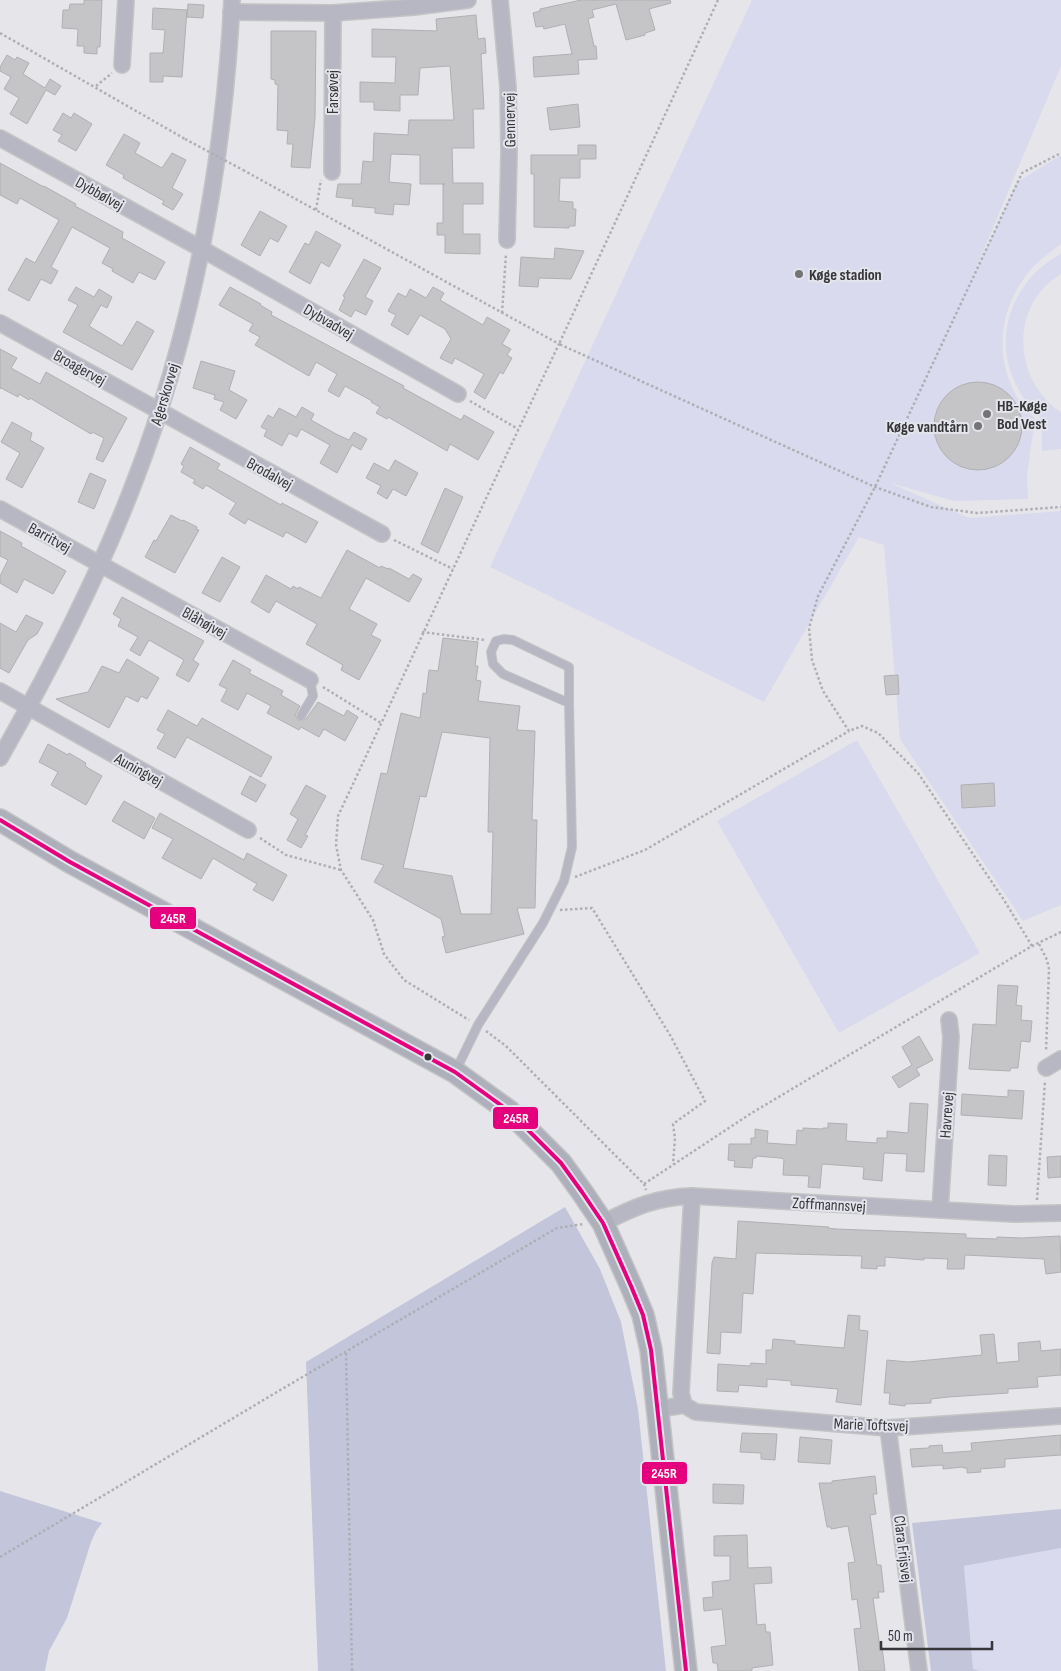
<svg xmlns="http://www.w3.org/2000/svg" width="1061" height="1671" font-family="'Sofia Sans Condensed',sans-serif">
<rect width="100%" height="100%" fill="#e6e6ea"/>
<g fill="#d9daed">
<path d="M752 0H1061V66L969 285 1017 182 1061 155V244C1052 251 1042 258 1034 266 1001 302 992 352 1016 395 1021 404 1029 412 1035 419L1027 475 1028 499 954 501 890 483 969 518 1061 511V905L1023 921 900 739 884 545 859 537 764 702 490 567Z"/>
<path d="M1061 254V274C1020 299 1012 352 1039 391 1045 399 1052 407 1061 412V449L1042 451C1042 443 1043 423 1039 416 1037 413 1033 411 1031 408 1024 399 1017 389 1013 378 993 331 1016 277 1061 254Z"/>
<polygon points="857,740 980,953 839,1033 717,821"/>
<polygon points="1061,1548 1061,1671 981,1671 973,1669 964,1566"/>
</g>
<g fill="#c3c5da">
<polygon points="565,1207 600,1269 621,1322 638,1409 666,1671 318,1671 306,1362"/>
<polygon points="0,1491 102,1523 96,1531 91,1542 67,1618 49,1651 45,1671 0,1671"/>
<polygon points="1061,1509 1061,1548 964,1566 973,1669 981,1671 931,1671 912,1523"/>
</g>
<g fill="#c5c5c8" stroke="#b0b0b3" fill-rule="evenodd">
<polygon points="84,0 102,0 100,47 97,47 97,54 84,53 84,46 77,46 78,29 62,28 63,10 69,10 70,4 84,4"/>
<polygon points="581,0 670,0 671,3 649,9 655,30 645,33 645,35 626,40 616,4 592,10 594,17 588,19 594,46 596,46 597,59 578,60 579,74 534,77 533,57 572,54 565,24 544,29 543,26 536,27 533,13 540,11 540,9"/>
<polygon points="188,4 204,5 203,18 187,17"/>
<polygon points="153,8 187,10 182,77 163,76 163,82 150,82 150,53 163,53 165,30 152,29"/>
<polygon points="476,15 478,39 485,38 486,53 481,54 484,109 473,109 474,148 452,148 453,183 483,183 483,204 463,204 463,234 480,234 480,254 445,253 445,235 437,235 437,223 443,223 443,184 445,184 420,184 420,155 391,154 389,182 411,184 409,205 394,204 393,215 375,213 375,208 352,206 353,199 336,197 338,184 361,184 363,161 373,162 374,133 408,135 409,120 454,120 450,66 420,68 418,95 400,95 400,111 374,110 374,102 360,102 360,82 395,83 396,57 372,57 372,29 437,31 436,19"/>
<polygon points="271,31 316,31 315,118 310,168 291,167 293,144 287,144 288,131 277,130 278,85 275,84 275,80 271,79"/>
<polygon points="7,55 15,60 17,57 29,63 23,74 45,88 50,79 61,86 55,95 46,90 27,124 10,114 19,98 4,89 11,77 0,71 0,67"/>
<polygon points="578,104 580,127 550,130 547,108"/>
<polygon points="63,113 71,118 74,113 92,124 76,151 58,141 62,135 53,130"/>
<polygon points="124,134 140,143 135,153 162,168 172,153 186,160 172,188 183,194 173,210 162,204 164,201 123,178 124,175 106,165"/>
<polygon points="578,145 596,145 596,159 580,159 580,178 560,178 559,201 573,202 573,209 576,209 575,226 569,226 569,228 534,227 534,174 531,174 531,155 578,155"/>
<polygon points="0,163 44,187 44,186 76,204 75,206 123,232 122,238 165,262 155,280 139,272 133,283 112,271 113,269 102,263 110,248 72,227 51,267 58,271 51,284 41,279 29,301 8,290 26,258 35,263 59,220 20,198 17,204 0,195"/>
<polygon points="260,211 287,226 278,242 270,238 260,256 241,245"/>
<polygon points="316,231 341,245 329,267 321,262 310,284 289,272 305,243 309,245"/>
<polygon points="555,248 584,251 571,279 539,278 538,287 519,286 521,257 554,259"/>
<polygon points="364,259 381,268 365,297 373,301 366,315 355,310 351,317 339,310 345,297 343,296"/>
<polygon points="76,287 94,297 99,289 112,297 107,308 101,305 89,326 122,346 137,321 154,331 132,370 63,332 78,305 68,300"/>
<polygon points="230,287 261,304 260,305 272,312 271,315 404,386 403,388 461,420 464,415 494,432 478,460 450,444 447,451 388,417 387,419 376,413 380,407 371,402 372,401 345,386 339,397 328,391 337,374 316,362 309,376 255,345 260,337 249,331 253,324 219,305"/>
<polygon points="433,287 444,293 440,300 483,325 487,317 510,330 502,344 511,349 507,355 512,358 503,374 500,372 485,399 474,392 484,374 455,358 452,364 440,358 451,339 445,329 420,315 408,335 391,325 396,315 388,311 398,293 406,297 410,289 426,298"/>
<polygon points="0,349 17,358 11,368 40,384 46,372 127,418 103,462 96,459 104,438 92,432 91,434 30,398 29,400 19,394 18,397 1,388 0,389"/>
<polygon points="201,361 235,371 229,390 247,400 236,419 220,410 224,402 214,399 215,395 193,388"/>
<circle cx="978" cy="426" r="44"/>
<polygon points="302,407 314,414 311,420 336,434 349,440 354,432 367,439 361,450 352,445 337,473 320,463 330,445 301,429 297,437 289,433 282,446 264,436 267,430 261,427 268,415 273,418 279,408 296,417"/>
<polygon points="12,422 32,433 30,440 44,448 22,488 6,479 20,453 1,442"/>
<polygon points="190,447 220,464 217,469 281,505 282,503 318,522 306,543 286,532 283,537 248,519 245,524 229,514 236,503 206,485 203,489 193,483 195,480 181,472 184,466 181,464"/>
<polygon points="395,460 418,473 406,496 393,489 387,499 377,493 381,486 366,478 374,463 389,471"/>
<polygon points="90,473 106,480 94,509 78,502"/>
<polygon points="445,488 463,497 438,553 421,544"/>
<polygon points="171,515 182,521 183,520 197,527 196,529 199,530 175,573 145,557 154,540 156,541"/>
<polygon points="0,531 22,543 21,546 66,571 53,594 24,579 17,593 0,583 0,576 8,560 0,556"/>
<polygon points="347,550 380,568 381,566 388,569 389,568 409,579 413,574 422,579 409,602 366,578 349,609 377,624 371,635 381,640 359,680 341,670 343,665 306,644 317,624 276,601 269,613 251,602 266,575 291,589 293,586 298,589 299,587 321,598"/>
<polygon points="222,557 240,567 220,602 202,593"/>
<polygon points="122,597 204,641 193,660 199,664 189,682 176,675 184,660 149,640 140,656 130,650 138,637 118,626 121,619 113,614"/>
<polygon points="26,615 43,623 37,634 28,640 9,673 0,668 0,623 16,632"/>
<path d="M443 638 478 642 475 666H478L476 680 481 681 478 701 520 706 517 730 535 731 532 820H537L535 908H517L524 934 446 953 442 937 445 936 441 919 374 882 384 865 361 859 381 773 387 774 401 713 420 718 423 693 426 694 429 670 438 671ZM442 732 490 738 488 832H493L491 914H461L452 876 403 868 420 796 426 797Z"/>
<polygon points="127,659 159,678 147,699 141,696 138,702 126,696 109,728 56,699 88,692 102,666 119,673"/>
<polygon points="233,660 251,670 249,673 283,691 281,695 300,706 295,715 299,721 306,719 318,702 344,716 347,710 358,717 345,741 324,729 319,737 301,727 299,730 267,713 271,706 247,693 238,710 221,701 227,689 219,685"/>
<polygon points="898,675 899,694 886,695 884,676"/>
<polygon points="168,710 197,726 202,718 272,757 261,777 187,737 175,758 157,748 165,734 157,730"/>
<polygon points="48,744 68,755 69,753 86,763 85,765 88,768 102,776 86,805 51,785 58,772 39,762"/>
<polygon points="250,776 266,785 256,802 241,794"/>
<polygon points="994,783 995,806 962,808 961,785"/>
<polygon points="306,785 326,796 305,835 308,836 301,848 287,840 298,819 290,814"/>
<polygon points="124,801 155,818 144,839 112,821"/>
<polygon points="160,813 244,860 247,853 287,875 273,901 253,890 257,884 213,858 201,879 162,858 173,839 152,828"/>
<polygon points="998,985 1018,986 1016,1005 1022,1006 1021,1020 1032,1021 1030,1042 1021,1041 1018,1068 1011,1068 1010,1071 969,1069 973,1024 996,1025"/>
<polygon points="919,1036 933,1060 916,1069 920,1075 899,1088 892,1077 912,1065 902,1047"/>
<polygon points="1008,1090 1024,1091 1022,1119 961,1115 962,1094 1008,1097"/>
<polygon points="910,1103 928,1104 924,1172 906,1171 907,1154 884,1153 882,1181 863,1179 864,1167 822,1164 820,1188 808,1187 809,1176 783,1175 784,1159 780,1158 756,1156 756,1158 753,1158 752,1168 734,1167 735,1161 728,1160 729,1144 751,1144 751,1138 755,1138 755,1129 768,1131 767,1143 796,1145 797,1130 803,1131 803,1128 823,1129 823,1128 828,1128 828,1123 847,1124 846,1141 877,1143 877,1138 887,1138 887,1131 908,1133"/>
<polygon points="989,1155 1007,1156 1006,1186 988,1185"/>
<polygon points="1061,1156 1061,1177 1048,1178 1047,1157"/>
<polygon points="738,1221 829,1227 828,1228 836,1229 966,1234 966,1238 997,1239 997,1237 1022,1238 1060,1236 1061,1272 1046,1274 1044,1259 965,1255 964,1269 947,1269 948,1259 924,1258 924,1260 885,1257 885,1266 877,1266 877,1269 861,1268 862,1256 756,1253 753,1294 743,1293 741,1333 721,1332 720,1354 707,1353 712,1263 714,1257 736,1259"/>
<polygon points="848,1315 860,1316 859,1330 868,1331 861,1405 836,1402 838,1389 791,1385 791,1381 767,1379 767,1387 739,1385 738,1392 717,1391 718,1364 750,1366 751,1363 766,1364 766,1350 772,1350 773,1339 795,1341 795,1344 844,1348"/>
<polygon points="994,1334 997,1363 1019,1361 1018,1343 1040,1341 1041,1351 1061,1349 1061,1375 1037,1377 1038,1387 1008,1389 1008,1393 948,1397 931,1399 931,1403 905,1404 905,1406 889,1404 890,1393 884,1393 887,1360 908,1362 982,1355 980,1335"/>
<polygon points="742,1433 777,1434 775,1460 761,1459 761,1453 740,1452"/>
<polygon points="1061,1435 1061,1455 1005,1459 1005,1467 980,1469 981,1472 967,1473 967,1468 963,1468 963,1467 943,1469 943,1465 912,1467 910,1449 929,1448 929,1446 942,1445 943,1453 972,1451 971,1443"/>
<polygon points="800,1437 832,1440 830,1464 798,1462"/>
<polygon points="875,1476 877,1494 873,1494 876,1514 870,1515 877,1565 881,1565 884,1592 878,1592 879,1598 873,1598 880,1648 882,1647 885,1671 859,1671 854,1629 861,1628 857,1599 852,1600 848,1563 855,1562 848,1526 831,1529 831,1527 827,1527 819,1483 832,1483 832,1481"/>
<polygon points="713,1484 744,1485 743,1504 713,1503"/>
<polygon points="747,1535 748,1568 771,1567 772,1583 754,1584 757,1625 765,1624 766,1632 770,1632 773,1665 752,1668 752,1671 718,1671 717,1663 713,1663 711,1647 726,1645 722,1609 704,1611 703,1598 713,1597 712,1582 730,1580 730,1556 714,1556 714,1536"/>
</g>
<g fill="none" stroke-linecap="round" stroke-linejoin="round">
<defs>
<g id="lane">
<polyline points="301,716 313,696 310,680"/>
<polyline points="456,1070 478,1025 543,923 564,881 572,847 569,703 503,674 493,664 491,652 496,641 504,639 513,640 569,667 569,703"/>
</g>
<g id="street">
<polyline points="500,0 508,87 509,153 507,240"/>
<polyline points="231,12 333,13 414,7 468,0"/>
<polyline points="122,65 126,0"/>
<polyline points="0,138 200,248 458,394"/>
<polyline points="332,172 333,13"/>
<polyline points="0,323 382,534"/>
<polyline points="0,509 310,680"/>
<polyline points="0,691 248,830"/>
<path d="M0 758C50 670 98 578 134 483 193 331 224 163 232 0"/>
<polyline points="1046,1068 1061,1059"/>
<polyline points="940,1210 951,1037 949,1020"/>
<path d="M603 1223C634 1207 657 1197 692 1196L1014 1214 1061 1213"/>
<polyline points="684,1405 681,1393 692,1196"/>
<polyline points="658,1409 684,1405 696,1412 888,1428 1061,1416"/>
<polyline points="888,1428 919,1671"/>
</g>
<polyline id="secondary" points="0,820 70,862 455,1072 509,1111 561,1163 582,1192 603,1223 631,1286 643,1315 651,1350 686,1671"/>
</defs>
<use href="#lane" stroke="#c4c4c6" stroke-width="10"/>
<use href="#street" stroke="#c4c4c6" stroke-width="18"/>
<use href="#secondary" stroke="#c4c4c6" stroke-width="24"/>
<g stroke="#aeaeb5" stroke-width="2.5" stroke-dasharray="2.5 2.5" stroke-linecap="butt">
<polyline points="718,0 559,344 875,487 931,507 977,513 1061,507"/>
<polyline points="0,33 185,139"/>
<polyline points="96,86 112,73"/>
<path d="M243 170 559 344C484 501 412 658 338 816L336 845 341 870 373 920 384 954 404 980 469 1020"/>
<polyline points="316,210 321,180"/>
<polyline points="502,313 506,254"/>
<polyline points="470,401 518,429"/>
<polyline points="394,540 453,569"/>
<polyline points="422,632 485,640"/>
<polyline points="323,687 381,723"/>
<polyline points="260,838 286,855 341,870"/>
<polyline points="575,877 645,850 849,731"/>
<polyline points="560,910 592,908 670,1035 705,1101 673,1124 675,1138 673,1164"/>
<polyline points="1039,944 1047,960 1049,969 1046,1051"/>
<polyline points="1032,946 1004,900 918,773 878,733 862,726 849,731 823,691 812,660 809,628 818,596 875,487 1022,173 1061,153"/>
<polyline points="486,1031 506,1046 644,1184 646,1190"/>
<polyline points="644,1184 750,1114 1032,946 1061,932"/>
<polyline points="1037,1200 1045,1081"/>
<polyline points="346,1353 352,1671"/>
<polyline points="0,1557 282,1389 557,1228 584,1224"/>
</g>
<use href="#lane" stroke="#b6b7c2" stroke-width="8"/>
<use href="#street" stroke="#b6b7c2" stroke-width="15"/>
<use href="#secondary" stroke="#adafbb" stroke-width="21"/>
<polyline stroke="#aeaeb5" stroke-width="2.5" stroke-dasharray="2.5 2.5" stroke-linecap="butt" points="185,139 243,170"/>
<defs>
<polyline id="bus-1" points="0,820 70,862 455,1072 509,1111 561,1163 582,1192 603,1223 631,1286 643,1315 651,1350 686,1671"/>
</defs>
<use href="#bus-1" stroke="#e4e5ec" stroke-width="8"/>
<use href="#bus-1" stroke="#e5007d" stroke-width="4"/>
</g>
<g fill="#747477" stroke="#e4e5ec" stroke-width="2">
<circle cx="799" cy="274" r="5"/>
<circle cx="987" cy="414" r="5"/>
<circle cx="978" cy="426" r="5"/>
</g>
<circle fill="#363639" stroke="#e4e5ec" stroke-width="2" cx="428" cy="1057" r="4.5"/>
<g text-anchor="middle" stroke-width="4" stroke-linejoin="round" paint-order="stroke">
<g font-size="16" fill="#363639" stroke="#e4e5ec">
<text transform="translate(332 92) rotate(-90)" y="6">Farsøvej</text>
<text transform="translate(509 120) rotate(-91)" y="6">Gennervej</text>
<text transform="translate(100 193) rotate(29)" y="6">Dybbølvej</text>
<text transform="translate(329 321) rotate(30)" y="6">Dybvadvej</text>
<text transform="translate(80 367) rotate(29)" y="6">Broagervej</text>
<text transform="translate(164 394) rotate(-73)" y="6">Agerskovvej</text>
<text transform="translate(270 473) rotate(29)" y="6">Brodalvej</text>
<text transform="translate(50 537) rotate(29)" y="6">Barritvej</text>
<text transform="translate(205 622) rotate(29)" y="6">Blåhøjvej</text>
<text transform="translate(139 769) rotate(29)" y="6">Auningvej</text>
<text transform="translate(946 1115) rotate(-86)" y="6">Havrevej</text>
<text transform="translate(829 1204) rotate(3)" y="6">Zoffmannsvej</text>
<text transform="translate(871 1424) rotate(2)" y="6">Marie Toftsvej</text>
<text transform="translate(904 1549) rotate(83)" y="6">Clara Frijsvej</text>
</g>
<g font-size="16" font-weight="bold" fill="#363639" stroke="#e4e5ec" text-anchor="start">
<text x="809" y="280">Køge stadion</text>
<text x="997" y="411">HB-Køge<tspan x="997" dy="18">Bod Vest</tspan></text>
<text x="968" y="432" text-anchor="end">Køge vandtårn</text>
</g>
</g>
<g stroke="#e4e5ec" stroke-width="2">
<rect x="149" y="906" width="48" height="24" rx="5" fill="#e5007d"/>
<rect x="492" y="1106" width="47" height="24" rx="5" fill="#e5007d"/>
<rect x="641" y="1461" width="47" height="24" rx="5" fill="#e5007d"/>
</g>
<g font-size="14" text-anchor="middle" font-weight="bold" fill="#fff">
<text x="173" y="923">245R</text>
<text x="516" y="1123">245R</text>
<text x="664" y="1478">245R</text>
</g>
<path d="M881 1641v8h111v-8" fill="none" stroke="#363639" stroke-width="2.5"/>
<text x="888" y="1641" font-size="15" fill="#363639" stroke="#e4e5ec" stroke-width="4" paint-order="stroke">50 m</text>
</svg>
